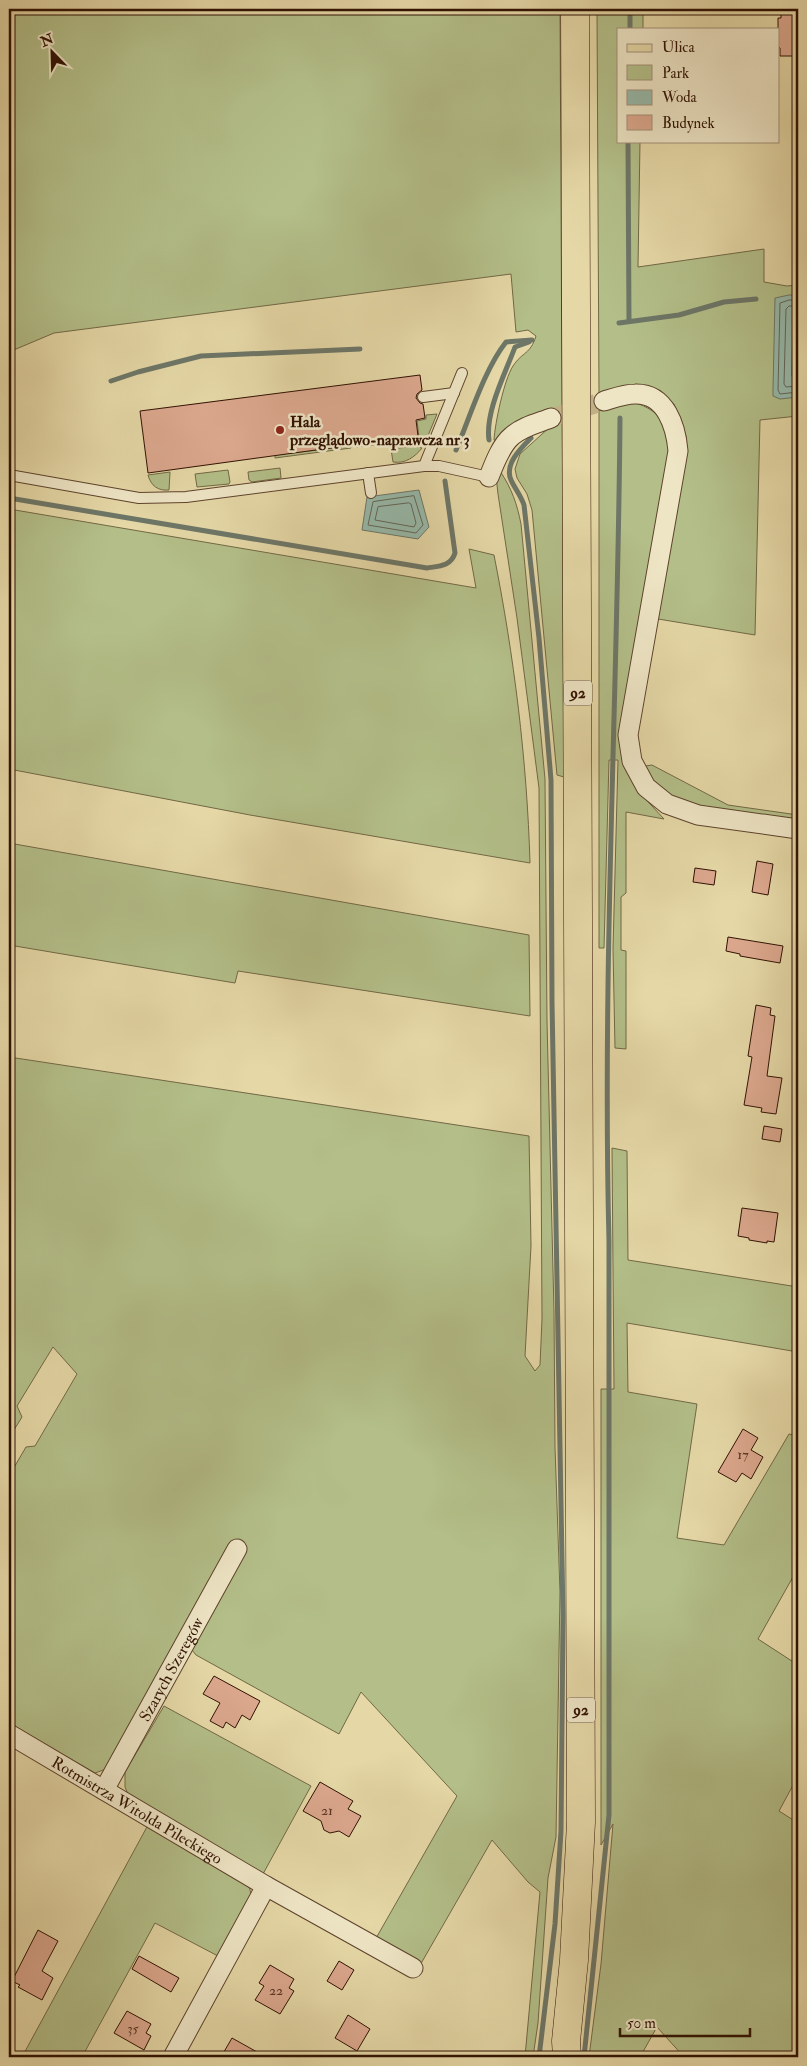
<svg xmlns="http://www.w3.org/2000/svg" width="807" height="2066" font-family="'IM FELL Double Pica',serif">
<rect width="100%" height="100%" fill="#e5d7a6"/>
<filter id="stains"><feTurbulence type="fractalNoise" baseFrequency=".004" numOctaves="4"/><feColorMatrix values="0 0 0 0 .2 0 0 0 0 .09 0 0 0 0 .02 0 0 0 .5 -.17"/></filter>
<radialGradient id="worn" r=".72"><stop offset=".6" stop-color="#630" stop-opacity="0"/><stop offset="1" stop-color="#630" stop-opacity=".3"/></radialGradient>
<g fill="#b3be88" stroke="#726845">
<path d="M9 9H560L564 777 557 775 532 510 527 494 517 478 515 469 520 454 552 425 499 442 494 440C495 423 504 380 513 366 523 351 530 355 536 336L528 330 516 332 511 274 54 333 9 352Z"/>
<polygon points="597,9 643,9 643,29 618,29 618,141 640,141 638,267 764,249 764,282 787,286 798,285 798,416 760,420 755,635 652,618 686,436 674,404 658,391 599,394"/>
<path d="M633 402C664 412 663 423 672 452L622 724 639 792 664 819 626 812V893L621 897V950L626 951V1049L615 1048 613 949 618 760H609L604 948H599V410Z"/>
<polygon points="437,414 427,438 356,447 355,445 419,437 417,421 426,419 426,415"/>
<polygon points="350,446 351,448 275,458 275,455"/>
<path d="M415 446 422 448C415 457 405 464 393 462L391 449Z"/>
<polygon points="280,468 281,478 252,482 249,480 248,472"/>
<polygon points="228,470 230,482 229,484 197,487 195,474"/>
<path d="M500 471C512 489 517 504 521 524L545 779 547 1021 554 1312 555 1447 560 1592 556 1837 548 1878 538 2023 533 2057H525L540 1892 528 1882 492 1840 419 1967 375 1940 457 1796 361 1692 339 1734 196 1655 192 1650 109 1768 95 1773 9 1723V1651L14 1642 9 1639V1476L26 1447 35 1446 77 1374 53 1347 17 1406 22 1417 9 1438V1057L529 1136 531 1246 525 1356 535 1371 540 1365 542 1319 539 788 517 618 498 494 496 476Z"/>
<path d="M170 472 169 490C158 491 151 486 148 475Z"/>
<path d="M9 509 476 588 469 549 494 555C514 656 527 760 530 863L250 815 9 769Z"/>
<polygon points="652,765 728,805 798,815 798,824 705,809 664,794 639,767"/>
<polygon points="9,843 529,935 530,1016 238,971 235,983 9,945"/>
<polygon points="612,1148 627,1151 628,1260 798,1287 798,1352 627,1323 628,1392 697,1404 677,1538 724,1545 789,1434 798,1436 798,1568 758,1639 798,1665 798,1776 779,1811 798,1823 798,2057 684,2057 657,2027 640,2057 589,2057 601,1964 613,1824 601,1845 601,1389 614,1389"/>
<polygon points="164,1706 311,1786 263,1874 130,1799 125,1787 125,1772"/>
<polygon points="148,1825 249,1886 251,1894 218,1956 155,1923 82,2057 22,2057"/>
</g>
<g fill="#96b9aa" stroke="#6d7667">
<polygon points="789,295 798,295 798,397 780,399 773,396 773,390 775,298"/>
<polygon points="419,490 429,527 418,539 362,530 367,497"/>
</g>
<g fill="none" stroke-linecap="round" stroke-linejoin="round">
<g stroke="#636556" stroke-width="1">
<polyline points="798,300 789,300 780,303 778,390 780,394 798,392"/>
<polyline points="798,306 789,306 786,309 784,384 786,387 798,386"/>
<polyline points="798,314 793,316 792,376 793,378 798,378"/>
<polygon points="414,496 423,525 416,533 368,525 373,502"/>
<polygon points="409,503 411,504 416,523 414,527 375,520 378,507"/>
</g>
<g stroke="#6d7667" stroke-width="5">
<polyline points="630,29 630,9"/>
<polyline points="628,141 629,321"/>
<polyline points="619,323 679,315 724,302 756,299"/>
<polyline points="111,381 138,372 201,356 360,349"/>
<path d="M531 438C521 448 504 464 511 480 514 487 521 496 524 505L539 638 551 780 552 1002 563 1616 561 1831 555 1924 539 2057"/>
<path d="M489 440C485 412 505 374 515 347L529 342"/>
<path d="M456 450C470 417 484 370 506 342L532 340"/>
<path d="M9 498 427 568C440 566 451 566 455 553L445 481"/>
<path d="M584 2057 609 1815V1241C602 966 618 692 620 418"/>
</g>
</g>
<g fill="#dba78d" stroke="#301102">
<polygon points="781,9 798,9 798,56 780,56 780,48 778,47 778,18 781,18"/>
<polygon points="420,375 422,390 417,394 416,398 420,403 423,404 425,418 416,420 418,436 148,473 140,411"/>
<polygon points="757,861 773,864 768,895 752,892"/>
<polygon points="695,868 716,871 714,885 693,882"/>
<polygon points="728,937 783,946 780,963 740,956 740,954 726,951"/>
<polygon points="756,1005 771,1008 770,1015 775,1016 767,1076 782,1078 776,1114 761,1112 762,1108 744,1105 752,1057 748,1056"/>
<polygon points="764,1126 782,1129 780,1142 762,1139"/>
<polygon points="742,1208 778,1213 774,1242 767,1241 767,1243 749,1240 749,1238 738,1236"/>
<polygon points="743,1429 758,1438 751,1450 763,1457 751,1479 742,1473 736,1482 718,1472"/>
<polygon points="214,1676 260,1701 250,1720 242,1715 235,1728 226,1722 223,1728 210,1721 220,1703 203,1694"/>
<polygon points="320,1782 353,1801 348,1809 361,1816 349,1837 339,1831 330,1833 324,1830 321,1821 303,1811"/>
<polygon points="38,1930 58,1941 42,1971 53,1978 42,2000 18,1987 20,1985 12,1981"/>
<polygon points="139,1956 179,1978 171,1992 132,1969"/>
<polygon points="339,1961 354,1970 342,1990 327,1981"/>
<polygon points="270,1965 294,1979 289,1988 294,1991 280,2014 255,2000 264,1986 259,1983"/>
<polygon points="127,2011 151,2024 146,2033 151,2036 144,2050 114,2033"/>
<polygon points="348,2015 370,2029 357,2051 335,2038"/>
<polygon points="232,2038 266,2057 221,2057"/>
</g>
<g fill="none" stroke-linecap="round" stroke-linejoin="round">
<polyline stroke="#c1af85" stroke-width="19" stroke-dasharray="19 9" stroke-linecap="butt" points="551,418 604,401"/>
<defs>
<g id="lane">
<polyline points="423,397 454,393"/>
<polyline points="424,466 462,373"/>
<polyline points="368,473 371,493"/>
<polyline points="9,475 139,498 186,497 424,466 439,466 489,477"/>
</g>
<g id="street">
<path d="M604 401C614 398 625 394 635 394 666 393 676 427 678 451L628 735 632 761 646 787 667 804 698 815 798 829"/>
<path d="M489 477C494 464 501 445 512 436 522 427 538 423 551 418"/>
<path id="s1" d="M9 1734 266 1886 413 1968"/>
<path id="s2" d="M104 1790 237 1549"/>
<polyline points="173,2057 266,1886"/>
</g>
<polyline id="primary" points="567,2057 566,2041 574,1960 581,1822 575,9"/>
</defs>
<use href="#lane" stroke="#5d422b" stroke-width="12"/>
<use href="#street" stroke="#5d422b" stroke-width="21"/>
<use href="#primary" stroke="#301102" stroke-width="29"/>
<use href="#lane" stroke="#eee5c5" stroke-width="10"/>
<use href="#street" stroke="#eee5c5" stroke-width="19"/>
<use href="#primary" stroke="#e5d7a6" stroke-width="28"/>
</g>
<circle fill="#8f2418" stroke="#eee5c5" stroke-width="2" cx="280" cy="430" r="5"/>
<g text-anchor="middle" stroke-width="5" stroke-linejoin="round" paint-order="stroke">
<g font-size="14" fill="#5b3625">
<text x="743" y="1459">17</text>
<text x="327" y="1815">21</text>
<text x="276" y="1995">22</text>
<text x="133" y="2033">35</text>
</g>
<g fill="#eee5c5" stroke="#69513c" stroke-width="1">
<rect x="564" y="680.5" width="28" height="25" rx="4"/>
<rect x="567" y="1697.5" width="28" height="25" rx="4"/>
</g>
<g font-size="15" font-weight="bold" fill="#301102">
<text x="578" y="698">92</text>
<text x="581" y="1715">92</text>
</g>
<g font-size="16" font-weight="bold" fill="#301102" stroke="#eee5c5" text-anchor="start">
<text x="290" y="427">Hala<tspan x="290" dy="18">przeglądowo-naprawcza nr 3</tspan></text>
</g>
<g font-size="16" fill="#301102" stroke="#eee5c5">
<text dy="6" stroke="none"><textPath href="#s2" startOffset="138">Szarych Szeregów</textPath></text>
<text dy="6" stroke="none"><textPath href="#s1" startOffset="149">Rotmistrza Witolda Pileckiego</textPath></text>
</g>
</g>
<rect width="807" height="2066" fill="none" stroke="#e5d7a6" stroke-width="30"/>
<rect x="10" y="10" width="787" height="2046" fill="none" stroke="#301102" stroke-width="2.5"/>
<rect x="15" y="15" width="777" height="2036" fill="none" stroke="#301102"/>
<rect x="617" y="28" width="162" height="115" fill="#eee5c5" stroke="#a29077"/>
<rect x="627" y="44" width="25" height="8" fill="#e5d7a6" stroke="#a29077"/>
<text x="662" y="52" font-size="15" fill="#301102">Ulica</text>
<rect x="627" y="65" width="25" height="15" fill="#b3be88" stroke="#a29077"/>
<text x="662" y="78" font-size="15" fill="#301102">Park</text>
<rect x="627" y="90" width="25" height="15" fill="#96b9aa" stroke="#a29077"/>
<text x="662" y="102" font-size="15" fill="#301102">Woda</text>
<rect x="627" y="115" width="25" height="15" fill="#dba78d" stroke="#a29077"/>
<text x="662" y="128" font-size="15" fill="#301102">Budynek</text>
<g transform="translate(52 52) rotate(337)" stroke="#eee5c5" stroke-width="4" paint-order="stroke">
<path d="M0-4L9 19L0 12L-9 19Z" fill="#301102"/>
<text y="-8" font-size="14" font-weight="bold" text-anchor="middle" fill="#301102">N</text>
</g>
<path d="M620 2028v8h130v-8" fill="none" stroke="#301102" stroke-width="2.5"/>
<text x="627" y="2028" font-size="15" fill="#301102" stroke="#eee5c5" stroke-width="4" paint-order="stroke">50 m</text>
<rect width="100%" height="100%" filter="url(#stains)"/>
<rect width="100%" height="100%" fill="url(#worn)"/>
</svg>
